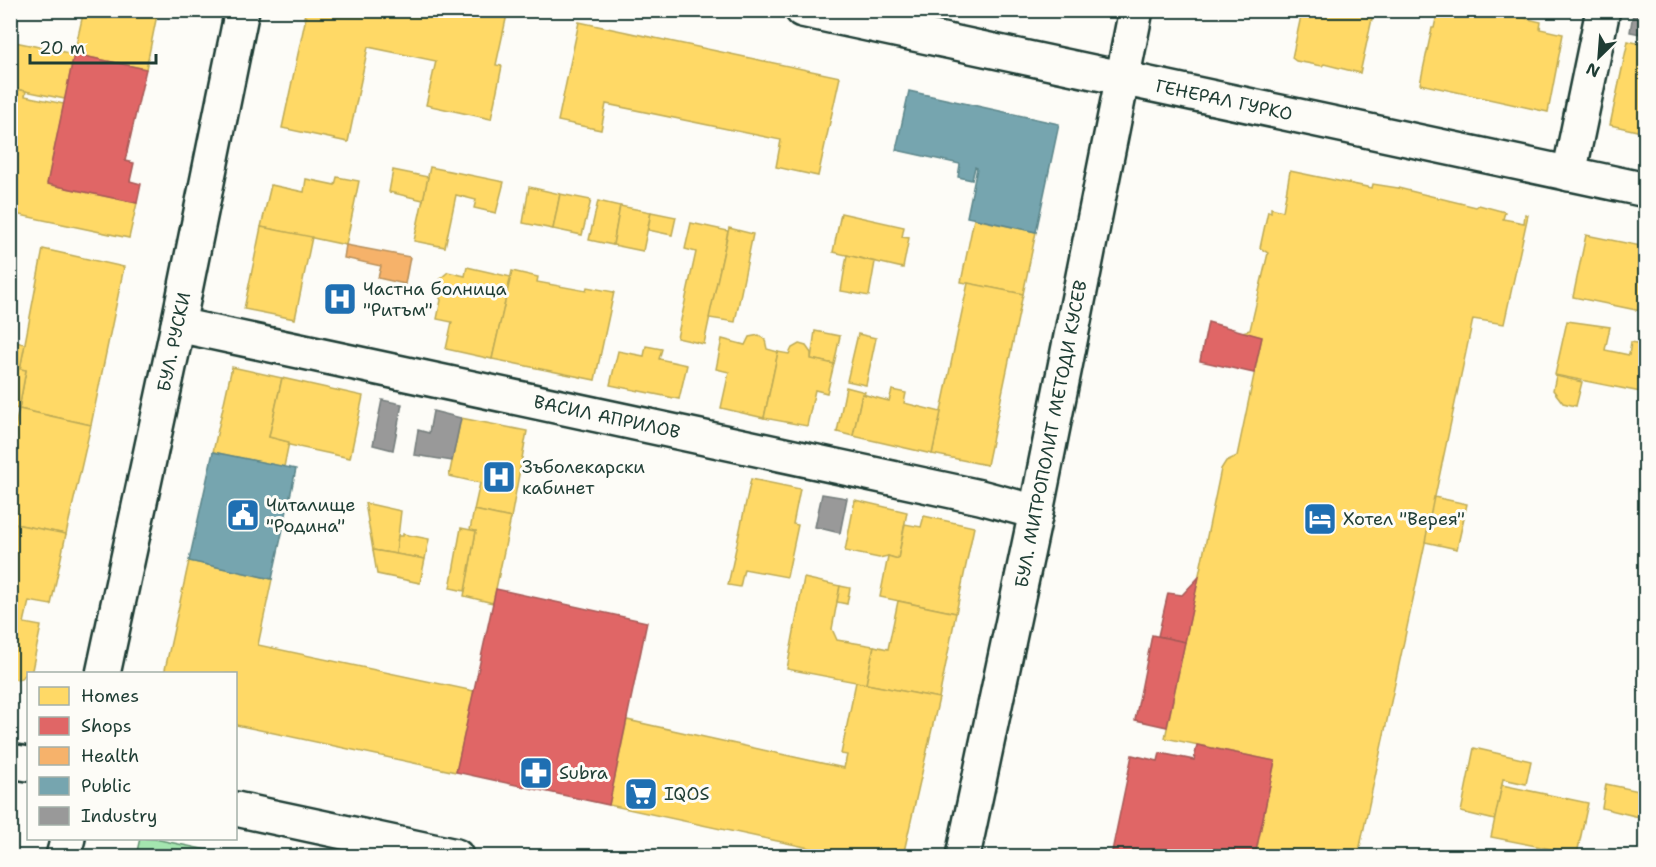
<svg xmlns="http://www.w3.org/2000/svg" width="1656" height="867" font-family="'Shantell Sans',sans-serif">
<rect width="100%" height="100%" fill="#fdfcf7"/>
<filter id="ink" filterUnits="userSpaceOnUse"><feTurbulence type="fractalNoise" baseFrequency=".0167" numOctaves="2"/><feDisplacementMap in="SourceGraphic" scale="12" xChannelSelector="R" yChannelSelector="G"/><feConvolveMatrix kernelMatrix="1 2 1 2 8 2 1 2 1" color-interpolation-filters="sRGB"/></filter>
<g filter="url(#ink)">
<polygon fill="#a4e5af" stroke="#629172" stroke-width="1.5" points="140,838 155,839 235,856 136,856"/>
<g fill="#ffd966" stroke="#bcaa57" stroke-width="1.5">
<polygon points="84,10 158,10 146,69 74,54"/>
<polygon points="306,10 508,10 496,65 502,66 491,119 426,105 436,61 368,47 348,142 282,128 306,17 304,17"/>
<polygon points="1304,10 1374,10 1360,73 1324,64 1322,66 1296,61 1292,58 1301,16 1303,16"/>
<polygon points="1438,10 1490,10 1541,22 1540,29 1563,34 1548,112 1420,84 1432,28 1434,28"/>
<polygon points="579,22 840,77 818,176 776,167 781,140 606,104 601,130 558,121"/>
<polygon points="10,41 74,54 65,99 10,88"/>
<polygon points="1628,41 1646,45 1646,133 1610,125"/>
<polygon points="10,88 26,91 25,96 64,104 47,184 137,203 129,238 10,213"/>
<polygon points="430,167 504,182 496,213 474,208 476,200 456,195 445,247 414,241"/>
<polygon points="393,170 428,177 423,200 389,192"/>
<polygon points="1290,171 1372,188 1373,184 1398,188 1476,207 1479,205 1505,212 1503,219 1524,223 1525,214 1528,215 1504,324 1473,319 1358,856 1255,856 1275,761 1165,738 1221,469 1226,461 1237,456 1262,337 1242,332 1250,330 1268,253 1260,248 1268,211 1271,212 1271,208 1283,211"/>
<polygon points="337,177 359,181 346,245 261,227 271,185 304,192 306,179 335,185"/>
<polygon points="529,187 560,194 553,229 523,223"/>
<polygon points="560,194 591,200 582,235 553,229"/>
<polygon points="598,201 620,206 613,245 589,240"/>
<polygon points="620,206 651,212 643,251 613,245"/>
<polygon points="651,212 676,217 672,235 648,230"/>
<polygon points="841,213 904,227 902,237 909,238 903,268 833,252"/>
<polygon points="974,219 1036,232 1023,294 961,282"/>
<polygon points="691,223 728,231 704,344 677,338 696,252 685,249"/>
<polygon points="261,227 312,237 295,319 244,309"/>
<polygon points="729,228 753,234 735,322 709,318"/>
<polygon points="1586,235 1646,247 1642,266 1646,267 1646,312 1573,297"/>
<polygon points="43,249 124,267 91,425 19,409 26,370 20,369"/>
<polygon points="847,255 875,262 869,296 841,291"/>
<polygon points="467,267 511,277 492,359 446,349 452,322 437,319 441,300 437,292 440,279 448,272 465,276"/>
<polygon points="512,271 538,277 537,282 586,291 587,287 614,292 595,380 492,359"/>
<polygon points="968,283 1023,294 987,465 932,454"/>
<polygon points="1567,321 1610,327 1605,350 1629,355 1631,342 1642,344 1639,357 1646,358 1646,393 1555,375"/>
<polygon points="815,331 840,336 834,364 811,359"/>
<polygon points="858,334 876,338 866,385 847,381"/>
<polygon points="759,335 765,340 767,349 778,352 764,418 721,408 729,372 716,369 722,339 745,345 749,337"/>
<polygon points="10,341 25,344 20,369 26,370 19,409 10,407"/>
<polygon points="799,344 806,346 811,353 811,359 834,364 827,393 815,390 807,426 764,418 778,352 789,354 792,348"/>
<polygon points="646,346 662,349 659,359 687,365 679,399 610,385 618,351 644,356"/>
<polygon points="232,367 282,378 269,437 289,442 284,467 213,452"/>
<polygon points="1556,376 1582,382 1576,406 1563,403 1553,390"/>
<polygon points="282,378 363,396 350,458 289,445 289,442 269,437"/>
<polygon points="846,387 865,392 864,395 862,394 853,436 837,432"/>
<polygon points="892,390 906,393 904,403 941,412 932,454 853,436 862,394 889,401"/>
<polygon points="19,409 91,425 66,534 10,523 10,448"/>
<polygon points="461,418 527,431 511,518 474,510 480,483 449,476"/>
<polygon points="751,479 800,489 793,524 798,525 787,577 744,569 740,587 728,585"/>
<polygon points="1434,497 1467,504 1457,549 1425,542"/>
<polygon points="855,500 907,512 898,559 888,556 879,558 845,551"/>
<polygon points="365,503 401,511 396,554 373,550"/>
<polygon points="474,510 511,518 493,603 464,596 476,531 470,530"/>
<polygon points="924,516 974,527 956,613 880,597 888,556 898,559 905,524 921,527"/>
<polygon points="10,523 66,534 51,605 29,601 24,623 41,626 32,670 18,680 10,678"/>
<polygon points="461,528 476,531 465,591 450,588"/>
<polygon points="403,534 429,539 425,559 396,554 398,536 403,536"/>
<polygon points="373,550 425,559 420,583 377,574"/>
<polygon points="189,561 272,579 258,645 474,691 456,772 236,725 236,674 164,674"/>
<polygon points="804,578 840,586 832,629 837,640 874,646 866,684 787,669"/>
<polygon points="840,586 850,588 847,604 837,602"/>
<polygon points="898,601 956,613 939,698 866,684 874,646 888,649"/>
<polygon points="856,682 939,698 903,856 847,856 609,805 627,720 844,768 847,755 841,754"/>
<polygon points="1474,748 1531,761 1526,784 1503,779 1495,820 1461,812"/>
<polygon points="1646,757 1646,793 1640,784"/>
<polygon points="1606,784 1644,792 1639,817 1602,808"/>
<polygon points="1502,785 1588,803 1577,854 1491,837"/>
</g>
<g fill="#e06666" stroke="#a65a57" stroke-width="1.5">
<polygon points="74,54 146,69 125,161 134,163 130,181 141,184 137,203 47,184"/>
<polygon points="1208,322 1262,337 1254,373 1200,361"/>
<polygon points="1199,577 1185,642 1158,636 1168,593 1182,595"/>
<polygon points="496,589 647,622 609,805 456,772"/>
<polygon points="1152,635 1185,642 1167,727 1135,720"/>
<polygon points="1197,745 1275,761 1255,856 1111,856 1132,755 1158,761 1160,753 1194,760"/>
</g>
<polygon fill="#f6b26b" stroke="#b68f5a" stroke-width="1.5" points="346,245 410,257 405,284 378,278 381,266 344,258"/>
<g fill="#76a5af" stroke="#5c868a" stroke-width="1.5">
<polygon points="909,91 1059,124 1036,232 967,217 977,168 975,167 972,180 958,177 960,164 896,150"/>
<polygon points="213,452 296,469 272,579 189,561"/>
</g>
<g fill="#999" stroke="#747d7b" stroke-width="1.5">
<polygon points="1633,14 1646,17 1646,35 1630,32"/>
<polygon points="382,400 402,404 393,450 373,445"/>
<polygon points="433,411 461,418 452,461 414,455 418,430 429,433"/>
<polygon points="822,494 847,498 840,533 815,527"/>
</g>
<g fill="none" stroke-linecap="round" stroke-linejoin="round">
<defs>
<g id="street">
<polyline points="1569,174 1603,10"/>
<polyline points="178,325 980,497 1036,512"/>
<polyline points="10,761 28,764"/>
<polyline points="236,809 456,856"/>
<polyline points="963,856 1036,512 1136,10"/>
</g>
<g id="secondary">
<polyline points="802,10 1646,190"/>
<polyline points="103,674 178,325 242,10"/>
<polyline points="63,856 68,838"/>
</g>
</defs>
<use href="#street" stroke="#1f3d34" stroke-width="38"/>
<use href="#secondary" stroke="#1f3d34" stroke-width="38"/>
<use href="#street" stroke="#fdfcf7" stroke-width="33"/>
<use href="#secondary" stroke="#fdfcf7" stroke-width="33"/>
</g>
</g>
<defs>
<symbol id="hospital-square" viewBox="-11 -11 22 22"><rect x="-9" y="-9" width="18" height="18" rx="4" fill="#1f6fb2" stroke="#fdfcf7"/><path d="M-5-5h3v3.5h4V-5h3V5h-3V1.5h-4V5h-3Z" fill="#fff"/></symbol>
<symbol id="civic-square" viewBox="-11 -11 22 22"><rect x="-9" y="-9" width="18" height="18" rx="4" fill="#1f6fb2" stroke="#fdfcf7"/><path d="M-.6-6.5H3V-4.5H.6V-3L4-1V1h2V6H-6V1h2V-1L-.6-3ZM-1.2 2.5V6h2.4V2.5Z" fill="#fff"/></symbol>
<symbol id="hotel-square" viewBox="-11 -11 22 22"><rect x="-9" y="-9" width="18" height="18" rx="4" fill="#1f6fb2" stroke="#fdfcf7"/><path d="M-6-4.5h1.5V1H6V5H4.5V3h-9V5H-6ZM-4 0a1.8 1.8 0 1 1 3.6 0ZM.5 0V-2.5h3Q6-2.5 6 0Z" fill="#fff"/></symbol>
<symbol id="pharmacy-square" viewBox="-11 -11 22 22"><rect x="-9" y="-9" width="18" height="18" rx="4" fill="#1f6fb2" stroke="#fdfcf7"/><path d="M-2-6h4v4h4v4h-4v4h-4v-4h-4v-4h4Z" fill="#fff"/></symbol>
<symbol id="supermarket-square" viewBox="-11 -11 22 22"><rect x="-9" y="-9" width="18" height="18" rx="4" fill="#1f6fb2" stroke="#fdfcf7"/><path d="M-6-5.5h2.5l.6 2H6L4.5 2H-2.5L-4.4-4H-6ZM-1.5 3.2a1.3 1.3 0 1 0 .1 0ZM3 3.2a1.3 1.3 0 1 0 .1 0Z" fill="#fff"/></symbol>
</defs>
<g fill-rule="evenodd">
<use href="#hospital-square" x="321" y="280" width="38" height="38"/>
<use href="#hospital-square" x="480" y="458" width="38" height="38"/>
<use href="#civic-square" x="224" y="496" width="38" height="38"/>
<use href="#hotel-square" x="1301" y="500" width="38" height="38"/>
<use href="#pharmacy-square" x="517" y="754" width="38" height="38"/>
<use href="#supermarket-square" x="622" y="775" width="38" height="38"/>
</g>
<g text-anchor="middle" stroke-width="6" stroke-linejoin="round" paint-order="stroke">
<g font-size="18" fill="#1f3d34" stroke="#fdfcf7">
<text transform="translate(1224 100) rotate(12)" y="6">ГЕНЕРАЛ ГУРКО</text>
<text transform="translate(174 342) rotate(-78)" y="6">БУЛ. РУСКИ</text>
<text transform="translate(607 417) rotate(12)" y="6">ВАСИЛ АПРИЛОВ</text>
<text transform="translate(1051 434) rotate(-79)" y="6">БУЛ. МИТРОПОЛИТ МЕТОДИ КУСЕВ</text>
</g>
<g font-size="18" fill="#1f3d34" stroke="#fdfcf7" text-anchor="start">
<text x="363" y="295">Частна болница<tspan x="363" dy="21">"Ритъм"</tspan></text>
<text x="522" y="473">Зъболекарски<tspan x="522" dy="21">кабинет</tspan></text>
<text x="266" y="511">Читалище<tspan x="266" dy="21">"Родина"</tspan></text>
<text x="1343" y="525">Хотел "Верея"</text>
<text x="559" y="779">Subra</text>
<text x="664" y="800">IQOS</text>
</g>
</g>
<rect width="1656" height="867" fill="none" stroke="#fdfcf7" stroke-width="36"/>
<rect x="18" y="18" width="1620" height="831" fill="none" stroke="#1f3d34" stroke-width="2" filter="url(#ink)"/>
<rect x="27" y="672" width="210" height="168" fill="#fdfcf7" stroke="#a4b0a9" stroke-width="1.5"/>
<rect x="39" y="687" width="30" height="18" fill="#ffd966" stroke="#a4b0a9" stroke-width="1.5"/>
<text x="81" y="702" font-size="18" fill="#1f3d34">Homes</text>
<rect x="39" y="717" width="30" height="18" fill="#e06666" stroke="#a4b0a9" stroke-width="1.5"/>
<text x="81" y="732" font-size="18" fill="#1f3d34">Shops</text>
<rect x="39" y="747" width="30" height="18" fill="#f6b26b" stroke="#a4b0a9" stroke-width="1.5"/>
<text x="81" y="762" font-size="18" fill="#1f3d34">Health</text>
<rect x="39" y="777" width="30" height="18" fill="#76a5af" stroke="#a4b0a9" stroke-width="1.5"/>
<text x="81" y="792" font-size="18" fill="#1f3d34">Public</text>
<rect x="39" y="807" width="30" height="18" fill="#999999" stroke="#a4b0a9" stroke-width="1.5"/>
<text x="81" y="822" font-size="18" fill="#1f3d34">Industry</text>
<g transform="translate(1599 57) rotate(205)" stroke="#fdfcf7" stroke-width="4.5" paint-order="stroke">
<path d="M0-4.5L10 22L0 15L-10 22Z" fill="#1f3d34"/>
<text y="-9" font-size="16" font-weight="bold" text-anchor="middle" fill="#1f3d34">N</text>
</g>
<path d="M30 54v9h126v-9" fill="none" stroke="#1f3d34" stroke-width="3"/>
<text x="39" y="54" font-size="18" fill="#1f3d34" stroke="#fdfcf7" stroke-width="4.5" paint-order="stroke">20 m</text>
</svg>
